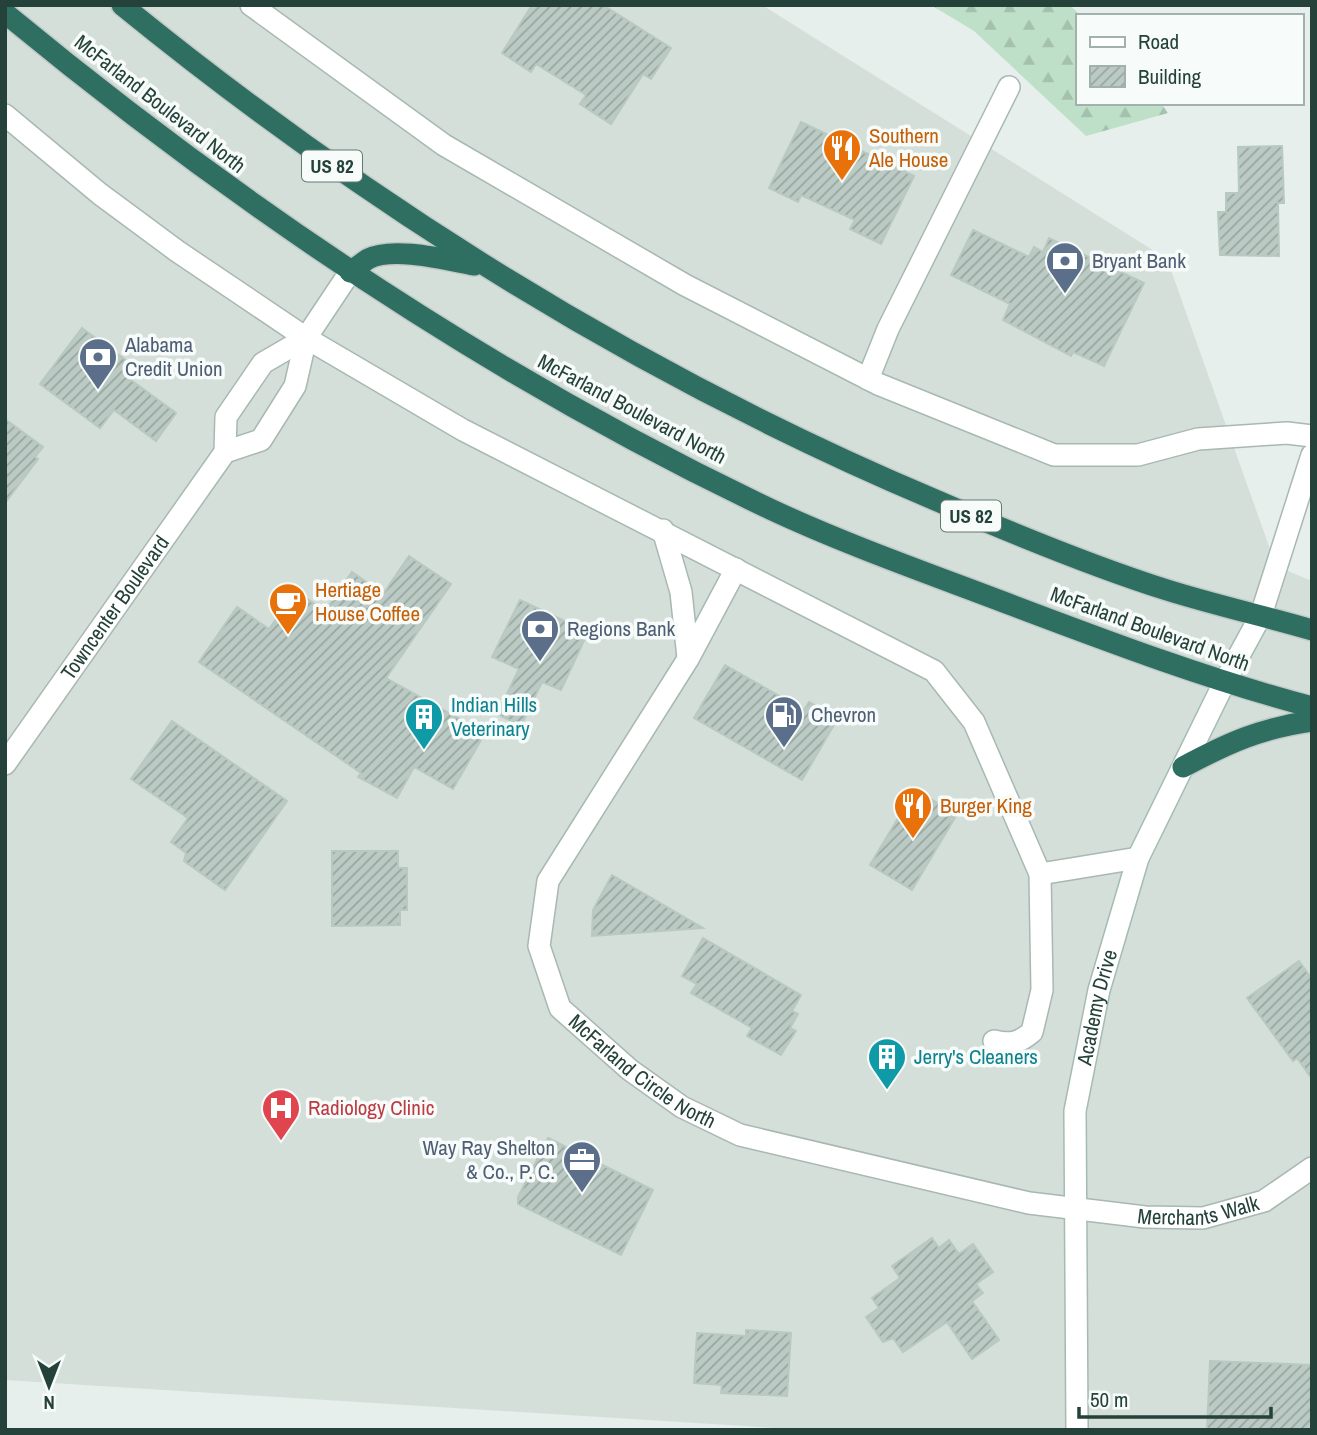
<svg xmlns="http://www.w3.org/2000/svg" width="1317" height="1435" font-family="'Archivo Narrow',sans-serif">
<defs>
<pattern id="forest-firs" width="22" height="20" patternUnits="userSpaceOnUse" patternTransform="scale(1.75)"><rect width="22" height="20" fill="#bfe0c8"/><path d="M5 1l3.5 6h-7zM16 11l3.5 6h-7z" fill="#a4c1ad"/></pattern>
<pattern id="building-hatch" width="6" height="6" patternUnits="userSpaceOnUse" patternTransform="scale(1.75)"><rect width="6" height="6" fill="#bbcac4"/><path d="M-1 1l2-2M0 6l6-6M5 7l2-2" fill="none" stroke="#98a6a0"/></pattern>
</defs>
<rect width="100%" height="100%" fill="#e6efeb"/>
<polygon fill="#d4dfda" points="5,5 762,5 1167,259 1276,566 1312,581 1312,1430 808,1430 5,1380"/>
<polygon fill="url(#forest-firs)" points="931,5 1070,5 1081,16 1077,16 1077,103 1161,103 1168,113 1086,136 974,31"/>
<g fill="url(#building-hatch)" stroke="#b8c9c2" stroke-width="2">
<polygon points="532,5 603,5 671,48 651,79 643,74 611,124 580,104 586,95 536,64 531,72 502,53"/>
<polygon points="801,122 914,176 881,244 850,229 855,220 801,195 798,202 769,188"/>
<polygon points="1282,146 1284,203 1278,203 1279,256 1220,255 1218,212 1226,212 1226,193 1239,193 1238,147"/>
<polygon points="973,230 1029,257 1034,247 1043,252 1049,238 1144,283 1104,366 1073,352 1071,356 1003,320 1010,304 951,275"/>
<polygon points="82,328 138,369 131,380 176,413 156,441 114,410 100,428 40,384"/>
<polygon points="5,419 43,447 35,457 38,459 5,503"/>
<polygon points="409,556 451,584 386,678 485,733 453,789 414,767 397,798 358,777 361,773 199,662 237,607 269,629 296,591 325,611 352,572 383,594"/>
<polygon points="520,600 588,632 561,690 542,682 521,726 497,714 519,669 492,657"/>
<polygon points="725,665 804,710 809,702 838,718 802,780 694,718"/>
<polygon points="172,721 287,801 225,890 184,861 186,853 171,842 188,818 131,779"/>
<polygon points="915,790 957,814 912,890 870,865"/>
<polygon points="332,851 398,851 398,868 407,868 407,910 400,910 400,925 332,926"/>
<polygon points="612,875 703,928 592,936 593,910"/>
<polygon points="703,938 801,995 792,1011 798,1014 790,1028 796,1031 781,1055 747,1036 752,1028 691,993 697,984 682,976"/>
<polygon points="1299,961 1312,979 1312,1079 1297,1058 1293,1061 1247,998"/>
<polygon points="548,1138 653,1190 621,1255 518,1204 518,1197"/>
<polygon points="932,1238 939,1248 949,1240 959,1254 973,1244 993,1272 976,1284 983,1293 972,1301 999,1340 972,1359 947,1322 903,1352 893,1338 883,1342 866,1317 879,1308 872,1298 900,1278 892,1266"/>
<polygon points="746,1330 791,1333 787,1396 721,1393 722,1385 694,1383 697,1333 746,1336"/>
<polygon points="1210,1361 1312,1365 1312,1430 1207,1430"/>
</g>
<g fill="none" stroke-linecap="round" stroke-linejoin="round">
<defs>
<g id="street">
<polyline points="251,5 444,145 685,285 878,384 1054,455 1138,455 1198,439 1287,433 1312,436"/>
<path d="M5 115 100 194 177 251 306 338 463 430 934 671 974 722 1040 874 1042 990 1032 1032C1019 1043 1010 1045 994 1041"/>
<polyline points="868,379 888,329 1009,87"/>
<polyline points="225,452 261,440 295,386 306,338 350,272"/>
<polyline points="663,530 681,592 688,658"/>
<path id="s1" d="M736 569 688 659 548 881 539 946 560 1008 630 1070 682 1107 740 1135 1029 1203 1145 1217 1203 1218 1264 1201 1312 1168"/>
<polyline points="1261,615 1312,455"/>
<path id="s2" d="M5 764 225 452 226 417 263 363 306 338"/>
<polyline points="1040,874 1138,858"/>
</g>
<g id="secondary">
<path id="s3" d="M1077 1430 1075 1111 1099 990 1138 858 1224 683 1261 615"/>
</g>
<g id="highway">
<path d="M122 5C369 206 640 375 933 499 1009 532 1088 565 1167 590 1215 605 1264 616 1312 630"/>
<path d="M5 13C240 207 494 378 770 509 849 546 933 575 1014 606 1112 643 1210 680 1312 707"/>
<path d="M350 272C356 268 362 263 368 259 393 246 447 260 474 265"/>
<path d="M1183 767C1228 743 1261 728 1312 721"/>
</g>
</defs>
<use href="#street" stroke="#a8b8b2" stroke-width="24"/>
<use href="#secondary" stroke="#a4bbb3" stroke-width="24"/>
<use href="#highway" stroke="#c2cac8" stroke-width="24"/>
<use href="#street" stroke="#fff" stroke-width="21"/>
<use href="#secondary" stroke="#fff" stroke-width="21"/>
<use href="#highway" stroke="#2f6f62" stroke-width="21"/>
</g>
<defs>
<symbol id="restaurant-pin" viewBox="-11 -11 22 30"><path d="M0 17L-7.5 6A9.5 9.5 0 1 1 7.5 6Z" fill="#e8710a" stroke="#f7fbf9"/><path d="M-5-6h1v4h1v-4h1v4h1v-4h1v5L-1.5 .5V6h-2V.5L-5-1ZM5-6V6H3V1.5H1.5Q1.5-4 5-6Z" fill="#fff"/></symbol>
<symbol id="bank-pin" viewBox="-11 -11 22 30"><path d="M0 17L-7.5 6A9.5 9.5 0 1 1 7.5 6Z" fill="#5c6f8a" stroke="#f7fbf9"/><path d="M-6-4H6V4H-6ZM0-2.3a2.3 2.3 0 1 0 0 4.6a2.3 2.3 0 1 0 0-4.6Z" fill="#fff"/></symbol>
<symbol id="cafe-pin" viewBox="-11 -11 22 30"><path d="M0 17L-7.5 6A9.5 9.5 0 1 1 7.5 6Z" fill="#e8710a" stroke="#f7fbf9"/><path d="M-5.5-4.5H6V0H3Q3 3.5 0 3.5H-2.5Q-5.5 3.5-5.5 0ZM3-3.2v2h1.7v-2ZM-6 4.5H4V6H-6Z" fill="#fff"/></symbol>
<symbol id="fuel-pin" viewBox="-11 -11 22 30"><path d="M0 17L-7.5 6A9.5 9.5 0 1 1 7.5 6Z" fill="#5c6f8a" stroke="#f7fbf9"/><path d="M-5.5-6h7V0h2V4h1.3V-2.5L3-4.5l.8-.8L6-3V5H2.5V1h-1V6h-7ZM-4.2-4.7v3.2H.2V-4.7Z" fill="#fff"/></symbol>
<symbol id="building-pin" viewBox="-11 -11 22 30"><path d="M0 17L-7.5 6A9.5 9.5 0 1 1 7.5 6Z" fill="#0f9aa8" stroke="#f7fbf9"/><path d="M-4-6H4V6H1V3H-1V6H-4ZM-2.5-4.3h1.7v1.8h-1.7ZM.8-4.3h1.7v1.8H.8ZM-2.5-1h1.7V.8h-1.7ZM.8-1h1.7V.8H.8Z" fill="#fff"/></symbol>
<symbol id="hospital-pin" viewBox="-11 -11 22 30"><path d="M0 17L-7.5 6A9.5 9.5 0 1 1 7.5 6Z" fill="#e0444e" stroke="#f7fbf9"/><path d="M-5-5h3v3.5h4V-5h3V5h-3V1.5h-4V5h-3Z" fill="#fff"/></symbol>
<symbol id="office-pin" viewBox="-11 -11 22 30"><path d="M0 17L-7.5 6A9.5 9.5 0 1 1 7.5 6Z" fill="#5c6f8a" stroke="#f7fbf9"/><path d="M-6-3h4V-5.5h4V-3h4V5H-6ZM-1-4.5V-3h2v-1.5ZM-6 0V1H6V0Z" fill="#fff"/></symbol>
</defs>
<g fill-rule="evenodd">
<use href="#restaurant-pin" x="820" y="126" width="44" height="60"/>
<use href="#bank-pin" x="1043" y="239" width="44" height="60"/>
<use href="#bank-pin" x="76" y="335" width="44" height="60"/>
<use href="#cafe-pin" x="266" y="580" width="44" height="60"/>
<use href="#bank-pin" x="518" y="607" width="44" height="60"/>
<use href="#fuel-pin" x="762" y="693" width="44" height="60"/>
<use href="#building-pin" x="402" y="695" width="44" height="60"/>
<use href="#restaurant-pin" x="891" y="784" width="44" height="60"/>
<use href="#building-pin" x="865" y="1035" width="44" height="60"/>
<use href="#hospital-pin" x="259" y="1086" width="44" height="60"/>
<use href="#office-pin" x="560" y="1138" width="44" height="60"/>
</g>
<g text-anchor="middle" stroke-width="7" stroke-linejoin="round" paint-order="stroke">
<g fill="#f7fbf9" stroke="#637a73" stroke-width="2">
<rect x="302" y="150.5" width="60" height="31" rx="5"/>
<rect x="941" y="500.5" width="60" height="31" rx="5"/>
</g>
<g font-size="19" font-weight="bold" fill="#24423a">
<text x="332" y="173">US 82</text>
<text x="971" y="523">US 82</text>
</g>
<g font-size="21" fill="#24423a" stroke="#f7fbf9">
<text transform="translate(160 104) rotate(38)" y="7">McFarland Boulevard North</text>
<text transform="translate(632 409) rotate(28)" y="7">McFarland Boulevard North</text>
<text dy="7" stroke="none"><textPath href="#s2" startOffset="191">Towncenter Boulevard</textPath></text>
<text transform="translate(1150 629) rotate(20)" y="7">McFarland Boulevard North</text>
<text dy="7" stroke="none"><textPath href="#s3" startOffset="425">Academy Drive</textPath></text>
<text dy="7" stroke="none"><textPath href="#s1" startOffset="600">McFarland Circle North</textPath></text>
<text dy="7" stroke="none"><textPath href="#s1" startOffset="1185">Merchants Walk</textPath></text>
</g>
<g font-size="21" fill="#c56008" stroke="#f7fbf9" text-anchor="start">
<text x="869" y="143">Southern<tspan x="869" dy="24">Ale House</tspan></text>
<text x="315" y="597">Hertiage<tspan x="315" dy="24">House Coffee</tspan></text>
<text x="940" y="813">Burger King</text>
</g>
<g font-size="21" fill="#4e5e75" stroke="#f7fbf9" text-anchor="start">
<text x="1092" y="268">Bryant Bank</text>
<text x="125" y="352">Alabama<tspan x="125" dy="24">Credit Union</tspan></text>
<text x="567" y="636">Regions Bank</text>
<text x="811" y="722">Chevron</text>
<text x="555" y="1155" text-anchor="end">Way Ray Shelton<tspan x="555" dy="24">&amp; Co., P. C.</tspan></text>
</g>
<g font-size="21" fill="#0d838f" stroke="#f7fbf9" text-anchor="start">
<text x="451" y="712">Indian Hills<tspan x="451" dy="24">Veterinary</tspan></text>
<text x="914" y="1064">Jerry's Cleaners</text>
</g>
<g font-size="21" fill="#be3a42" stroke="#f7fbf9" text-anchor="start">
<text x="308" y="1115">Radiology Clinic</text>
</g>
</g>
<rect width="1317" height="1435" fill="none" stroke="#24423a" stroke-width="14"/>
<rect x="1076" y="14" width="228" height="91" fill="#f7fbf9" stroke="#a3b1ad" stroke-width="2"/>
<rect x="1090" y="37" width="35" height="10" fill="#ffffff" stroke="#a3b1ad" stroke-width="2"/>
<text x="1138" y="49" font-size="21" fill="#24423a">Road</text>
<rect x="1090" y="66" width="35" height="21" fill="url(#building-hatch)" stroke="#a3b1ad" stroke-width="2"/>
<text x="1138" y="84" font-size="21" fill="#24423a">Building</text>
<g transform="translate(49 1386) rotate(180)" stroke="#f7fbf9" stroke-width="5" paint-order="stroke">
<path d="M0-5L12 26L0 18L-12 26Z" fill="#24423a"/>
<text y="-10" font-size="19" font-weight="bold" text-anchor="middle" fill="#24423a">N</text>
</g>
<path d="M1079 1407v10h192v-10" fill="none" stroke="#24423a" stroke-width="3.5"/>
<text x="1090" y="1407" font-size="21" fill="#24423a" stroke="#f7fbf9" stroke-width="5" paint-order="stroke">50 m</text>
</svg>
